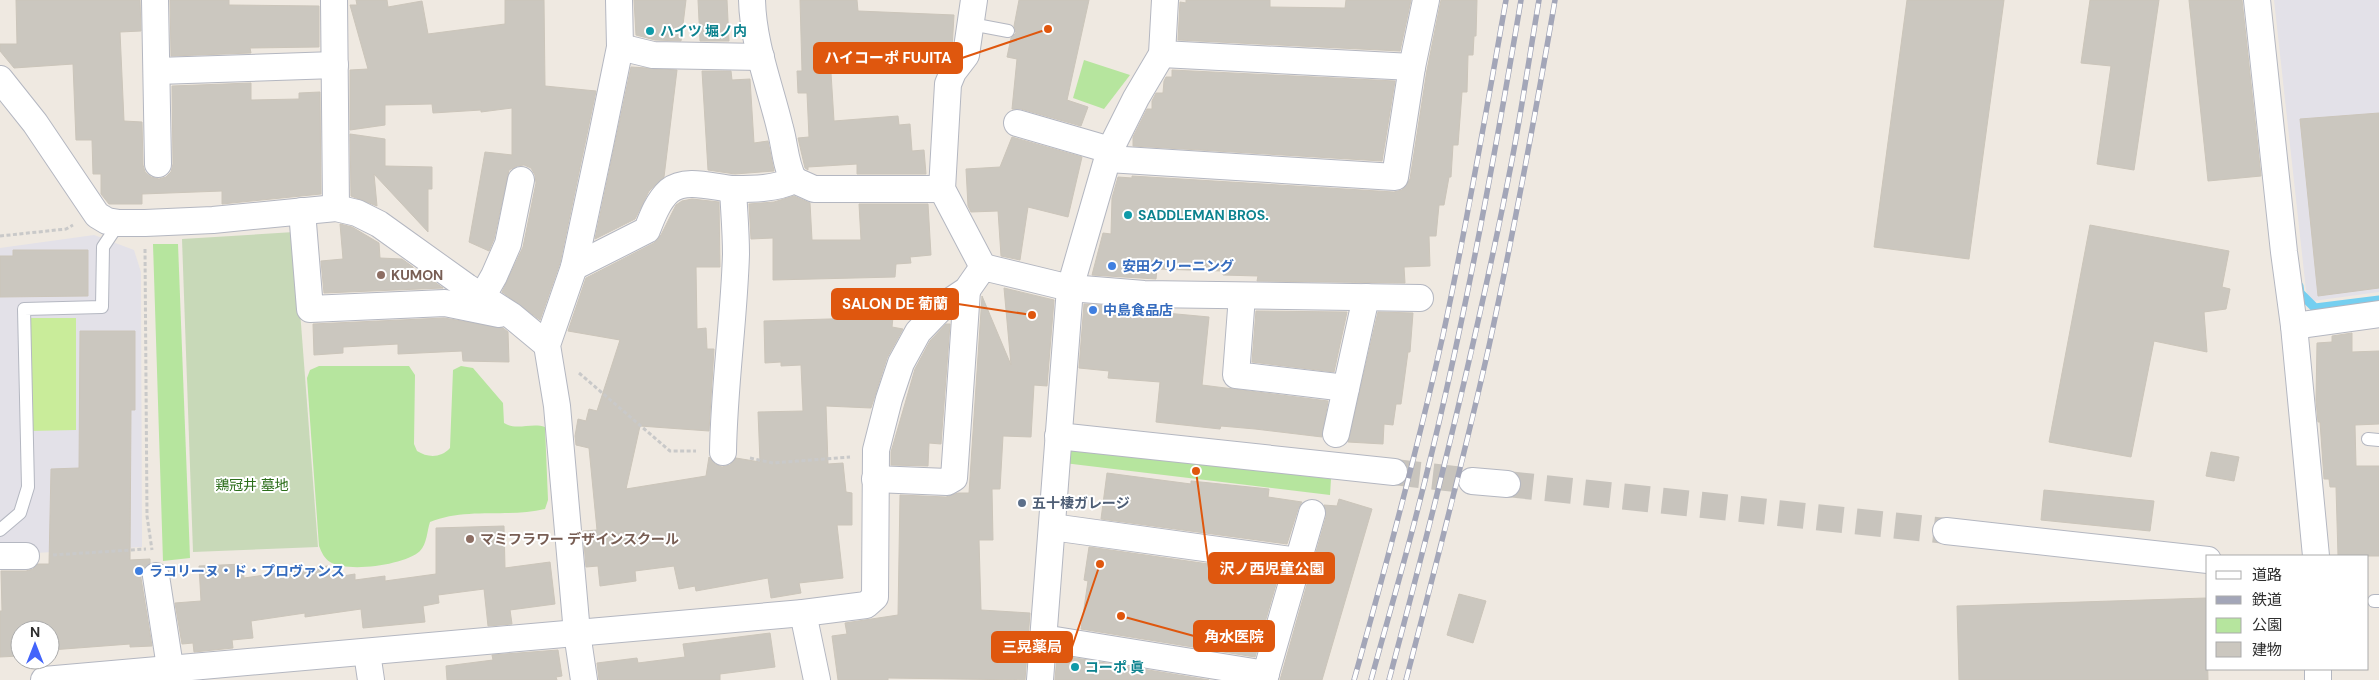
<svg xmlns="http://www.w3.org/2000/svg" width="2379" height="680" font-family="'DM Sans','Noto Sans JP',sans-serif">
<rect width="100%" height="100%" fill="#efe9e1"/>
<g fill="#e3e1e8">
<polygon points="2274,0 2379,0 2379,292 2313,301 2309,299 2306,290"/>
<polygon points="94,235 134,250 141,272 142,547 35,553 0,549 0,248"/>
</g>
<g fill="#b6e59e">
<polygon points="1084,60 1130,75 1104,109 1073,98"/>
<polygon points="153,244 178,244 190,558 163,561"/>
<path d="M319 366H409L415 375 414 444 417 451C428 458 441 458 450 448L453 370 461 366 473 368 503 403 504 423C516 431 532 422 545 427L548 500 545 509C508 518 466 507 430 522 427 531 427 544 420 551 405 565 348 573 330 562 324 558 322 553 319 546L307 378 310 370Z"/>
<polygon points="1066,448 1331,479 1330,495 1064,463"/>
</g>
<polygon fill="#c8d9b8" points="294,232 318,547 193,552 182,239"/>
<polygon fill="#c9ec9a" points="28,318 76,318 76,430 29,431"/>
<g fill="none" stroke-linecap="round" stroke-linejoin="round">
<polyline stroke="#75cff0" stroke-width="9" points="2299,286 2300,293 2315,308 2379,300"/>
</g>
<g fill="#cbc7bf" stroke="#cbc5ba">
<polygon points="16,0 140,0 141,31 120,32 124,121 142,122 143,165 145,172 151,177 159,179 166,177 171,172 173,164 172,86 251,83 251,100 299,99 299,93 320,92 321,194 222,204 222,191 142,194 142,204 109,204 101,194 101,174 93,174 92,140 76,140 73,64 14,68 0,51 0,44 17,44"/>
<polygon points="170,0 229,0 229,5 319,6 319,47 250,48 251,53 171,56"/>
<polygon points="356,0 387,0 388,7 422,1 428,34 505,24 505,0 544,0 545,86 596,91 560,263 540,320 502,292 523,247 536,183 535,175 531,168 524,165 517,166 509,170 494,239 489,251 469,242 485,152 512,155 512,108 481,112 481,110 433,113 432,104 385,105 385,125 350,130 350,70 368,69 350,5 357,5"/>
<polygon points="634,0 686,0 681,41 655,40 636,35"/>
<polygon points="698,0 727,0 729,41 700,41"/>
<polygon points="800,0 857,0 858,11 954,15 952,49 946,57 894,57 894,64 854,64 854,72 831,73 834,121 898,116 899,125 910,124 912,151 924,150 926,174 857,174 857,164 808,167 808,170 805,168 798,138 809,137 807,93 798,93 797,71 802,71"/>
<polygon points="1019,0 1089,0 1067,100 1088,107 1081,126 1021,109 1012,109 1017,59 1007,57 1011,38 1016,33 1014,26"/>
<polygon points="1186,0 1270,0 1270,7 1345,8 1346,0 1411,0 1400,51 1178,40 1180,2 1186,3"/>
<polygon points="1441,0 1477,0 1476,36 1474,36 1473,55 1468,55 1467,92 1462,92 1458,145 1453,145 1451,177 1449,177 1444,205 1439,205 1436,236 1429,236 1430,266 1404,267 1405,283 1257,281 1258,276 1223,275 1223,271 1157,269 1156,279 1092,275 1103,233 1111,234 1112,198 1118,177 1132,178 1132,176 1394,192 1402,190 1410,179 1427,70"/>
<polygon points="1907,0 2004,0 1969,259 1874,247"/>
<polygon points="2090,0 2159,0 2134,170 2097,164 2111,66 2081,63"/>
<polygon points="2189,0 2242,0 2261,176 2208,181"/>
<polygon points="631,67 677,70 664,177 649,191 635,219 595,239"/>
<polygon points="1172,70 1395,81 1382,161 1133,146 1133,137 1147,109 1152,109 1152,101 1156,93 1163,93 1164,81 1166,77 1172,77"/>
<polygon points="702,71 731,71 732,80 750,79 754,143 768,141 774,171 735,174 708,170"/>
<polygon points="2379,113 2379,288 2318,296 2300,119"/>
<polygon points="350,134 385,139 385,166 432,167 432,189 428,189 428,232 374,174 377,206 351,196"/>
<polygon points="1012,137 1082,157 1068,217 1028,207 1020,260 1001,256 998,211 971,212 968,206 966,169 1000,167"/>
<polygon points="794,196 810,203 812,240 861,240 859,204 928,204 931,255 910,257 911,263 896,264 895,277 773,280 773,238 751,239 749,204 774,202"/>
<polygon points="692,199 719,202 720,267 696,267 697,329 706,328 707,349 714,349 709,431 640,426 626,489 706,476 709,457 715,464 722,467 730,465 736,458 760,462 758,412 803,411 801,365 781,366 781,362 765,363 764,321 893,317 892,327 903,329 887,358 871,408 826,406 828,464 843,463 846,492 852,493 852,525 837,525 843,578 799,583 801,593 771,598 768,578 696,591 695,586 679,589 674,566 635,571 636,581 600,586 598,566 586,567 583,531 597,530 589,448 576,445 575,436 578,419 586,421 589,409 597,411 620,340 568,331 586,278 654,243 661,235 676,205 682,201"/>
<polygon points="340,224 352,227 379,243 380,258 402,259 413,267 414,275 423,274 443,288 324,293 321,261 343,259"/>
<polygon points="2090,225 2229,251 2222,287 2230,289 2226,309 2204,312 2207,352 2154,341 2131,457 2049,442"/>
<polygon points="13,250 88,250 88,296 0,297 0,256 13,256"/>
<polygon points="1004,288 1054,300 1047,386 1034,385 1031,437 1003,436 1000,489 992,489 993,540 979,540 981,610 1030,613 1025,680 888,678 888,680 838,680 832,636 847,634 845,623 898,615 900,495 946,497 958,493 969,493 982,296 1011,365"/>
<polygon points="1084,304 1156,309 1155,312 1209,317 1202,385 1328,401 1322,437 1255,429 1221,426 1220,429 1156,422 1160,382 1108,378 1109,371 1079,368"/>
<polygon points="1256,311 1347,312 1334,372 1252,362"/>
<polygon points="1378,312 1413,313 1410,352 1408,352 1401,404 1396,404 1393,425 1384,424 1383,444 1348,442"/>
<polygon points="444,318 503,328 508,332 509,362 463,361 462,351 398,354 398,344 343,347 343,353 314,355 313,324"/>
<polygon points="946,324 950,324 941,444 929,443 928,466 891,465 891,452 915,369 930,341"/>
<polygon points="80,331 135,331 135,410 131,410 130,560 150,559 150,563 142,570 141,578 152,646 130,647 130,644 51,650 50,654 50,630 20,630 20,656 0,657 0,611 2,611 1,571 26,571 33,569 38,564 49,564 51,469 79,468"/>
<polygon points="2352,333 2352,352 2379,351 2379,424 2355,425 2356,466 2379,466 2379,556 2338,556 2336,487 2330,487 2329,479 2324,479 2320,422 2318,422 2316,400 2317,343 2332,342 2332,336"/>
<polygon points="2211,452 2239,457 2234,481 2206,476"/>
<polygon points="1107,473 1191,484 1191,481 1269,489 1268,497 1302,502 1298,509 1287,544 1101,519"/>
<polygon points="2044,490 2154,501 2150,531 2041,520"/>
<polygon points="1339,499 1372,509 1322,680 1280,680 1326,517 1324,505 1337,506"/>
<polygon points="504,526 505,568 550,562 555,604 510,610 512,624 488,626 484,589 438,595 439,603 423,606 425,622 363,628 361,609 305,617 305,613 251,621 253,638 232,640 233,648 194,652 193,643 182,644 175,603 201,601 199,566 243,564 244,578 328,566 330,578 355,574 355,580 385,576 385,581 436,574 436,528"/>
<polygon points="1089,547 1279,574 1255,657 1081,629 1088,581 1084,580"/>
<polygon points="1459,594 1486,601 1473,643 1447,635"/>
<polygon points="2206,598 2208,680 1959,680 1957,606"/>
<polygon points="770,633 775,667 720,674 720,680 599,680 597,663 637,658 638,663 685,657 683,644"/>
<polygon points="558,650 562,676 556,677 557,680 447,680 446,666 493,660 492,655"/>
<polygon points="1057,655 1209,680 1055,680"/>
</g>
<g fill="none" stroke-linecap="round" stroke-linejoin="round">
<g stroke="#c8c4bd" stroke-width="26" stroke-dasharray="26 13" stroke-linecap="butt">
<polyline points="1394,472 1472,481"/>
<polyline points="1507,484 1946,531"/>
</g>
<defs>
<g id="service">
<polyline points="971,24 1008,31"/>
<polyline points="2368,439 2379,440"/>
<polyline points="0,530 20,513 28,487 24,309 102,307 103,247 119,223"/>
<polyline points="2374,601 2379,601"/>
</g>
<g id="minor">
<polyline points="155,0 158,164"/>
<polyline points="334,0 336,208"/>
<path d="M752 0C753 44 770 86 780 128 785 145 785 165 794 180"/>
<polyline points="974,0 966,55 953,72 948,84 942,189 983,267"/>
<polyline points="2257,0 2284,252 2294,326 2316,556"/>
<polyline points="620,47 653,55 761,57"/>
<polyline points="1162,54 1412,67"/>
<polyline points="157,71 335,65"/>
<polyline points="0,79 35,123 97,215 107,221 119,223 145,223 213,220 336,208 357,213 379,224 467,287 512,316 547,345"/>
<polyline points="1017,123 1110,150"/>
<polyline points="1108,159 1395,177 1412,67 1426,0"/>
<polyline points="302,211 310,309 445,303 499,314"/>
<path d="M574 267 647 230C652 217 658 201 669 191 686 177 715 188 734 189 753 189 776 189 794 180L814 189H942"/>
<polyline points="1242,296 1236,375 1346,388"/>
<polyline points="482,297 494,276 508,244 521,180"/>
<polyline points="2294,326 2379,314"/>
<polyline points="1336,434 1366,297"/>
<polyline points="1058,436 1394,472"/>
<path d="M723 452C724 386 734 320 736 254 736 232 734 210 733 189"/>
<polyline points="875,479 947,482 954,478 967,290"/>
<polyline points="1472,481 1507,484"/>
<polyline points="1052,527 1298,561"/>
<polyline points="1946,531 2208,560"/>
<polyline points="0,556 26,556"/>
<polyline points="156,576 172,680"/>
<polyline points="803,613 817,680"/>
<polyline points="1043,638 1266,674"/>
<polyline points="367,653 371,680"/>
<polyline points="2318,669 2318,680"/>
<polyline points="44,680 803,613 866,605 875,597 876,450 889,399 901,363 918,332 943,306 967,290 983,267 1070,288 1144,294 1420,298"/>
<polyline points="584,680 577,633 557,406 547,345 574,267 600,145 620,47 619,0"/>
<polyline points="1040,680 1070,288 1110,150 1136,98 1162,54 1165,0"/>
<polyline points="1264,680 1312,513"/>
</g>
</defs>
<use href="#service" stroke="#b4b7c1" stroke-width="14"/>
<use href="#minor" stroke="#b4b7c1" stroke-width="28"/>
<g stroke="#c9c9c9" stroke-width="3" stroke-dasharray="4 2.5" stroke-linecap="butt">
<polyline points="0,236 66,229 73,225"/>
<polyline points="145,249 147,516 152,550"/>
<polyline points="579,373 670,451 696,451"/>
<polyline points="750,458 773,463 850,457"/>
<polyline points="53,555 146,549"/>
</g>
<use href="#service" stroke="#fff" stroke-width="12"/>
<use href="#minor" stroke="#fff" stroke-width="26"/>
<defs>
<g id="rail">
<path d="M1354 680C1386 566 1417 451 1443 335 1467 224 1486 112 1506 0"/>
<path d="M1371 680C1386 625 1402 571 1416 516 1460 346 1492 173 1521 0"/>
<path d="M1389 680C1435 508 1478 335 1512 160 1522 107 1530 53 1539 0"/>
<path d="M1406 680C1435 569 1464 458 1489 346 1514 231 1535 116 1555 0"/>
</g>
</defs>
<use href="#rail" stroke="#a3a6b8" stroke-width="5.5"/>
<use href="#rail" stroke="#fff" stroke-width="4" stroke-dasharray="11" stroke-linecap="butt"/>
</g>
<g fill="#0f9aa8" stroke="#fff" stroke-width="2">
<circle cx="650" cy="31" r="5"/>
<circle cx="1128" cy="215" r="5"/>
<circle cx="1075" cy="667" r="5"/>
</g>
<g fill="#3f7fe0" stroke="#fff" stroke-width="2">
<circle cx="1112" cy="266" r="5"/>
<circle cx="1093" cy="310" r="5"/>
<circle cx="139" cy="571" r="5"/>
</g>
<g fill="#8d6e63" stroke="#fff" stroke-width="2">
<circle cx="381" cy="275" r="5"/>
<circle cx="470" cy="539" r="5"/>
</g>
<circle fill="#5c6f8a" stroke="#fff" stroke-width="2" cx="1022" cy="503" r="5"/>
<g text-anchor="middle" stroke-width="4" stroke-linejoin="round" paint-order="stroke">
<g font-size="14" font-weight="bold" fill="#0d838f" stroke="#fff" text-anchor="start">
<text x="660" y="36">ハイツ 堀ノ内</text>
<text x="1138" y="220">SADDLEMAN BROS.</text>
<text x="1085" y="672">コーポ 眞</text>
</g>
<g font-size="14" font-weight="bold" fill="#366cbe" stroke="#fff" text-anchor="start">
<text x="1122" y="271">安田クリーニング</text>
<text x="1103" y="315">中島食品店</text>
<text x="149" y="576">ラコリーヌ・ド・プロヴァンス</text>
</g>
<g font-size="14" font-weight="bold" fill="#785e54" stroke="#fff" text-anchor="start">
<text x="391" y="280">KUMON</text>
<text x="480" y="544">マミフラワー デザインスクール</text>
</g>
<g font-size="14" fill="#2c6e1b" stroke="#fff">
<text x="252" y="490">鶏冠井 墓地</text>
</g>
<g font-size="14" font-weight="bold" fill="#4e5e75" stroke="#fff" text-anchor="start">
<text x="1032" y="508">五十棲ガレージ</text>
</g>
</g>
<path fill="none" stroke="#df570e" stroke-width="2" d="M1048 29L962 58M1032 315L958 304M1196 471L1209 568M1121 616L1194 636M1100 564L1072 647"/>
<g fill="#df570e" stroke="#fff" stroke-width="2">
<circle cx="1048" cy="29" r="5"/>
<circle cx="1032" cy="315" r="5"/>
<circle cx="1196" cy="471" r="5"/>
<circle cx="1121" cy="616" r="5"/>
<circle cx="1100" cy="564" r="5"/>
</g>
<g fill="#df570e" stroke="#df570e" stroke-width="2">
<rect x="814" y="43" width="148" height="30" rx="5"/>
<rect x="832" y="289" width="126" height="30" rx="5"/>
<rect x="1209" y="553" width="125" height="30" rx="5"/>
<rect x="1194" y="621" width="80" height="30" rx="5"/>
<rect x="992" y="632" width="80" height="30" rx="5"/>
</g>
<g font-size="15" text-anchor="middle" font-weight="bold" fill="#fff">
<text x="888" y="63">ハイコーポ FUJITA</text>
<text x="895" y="309">SALON DE 葡蘭</text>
<text x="1272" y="574">沢ノ西児童公園</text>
<text x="1234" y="642">角水医院</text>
<text x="1032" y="652">三晃薬局</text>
</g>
<rect x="2206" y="555" width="162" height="115" fill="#ffffff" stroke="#ababab"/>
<rect x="2216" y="571" width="25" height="8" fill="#ffffff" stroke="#ababab"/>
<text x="2252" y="580" font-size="15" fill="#2e2e2e">道路</text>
<rect x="2216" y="596" width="25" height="8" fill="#a3a6b8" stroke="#ababab"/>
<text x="2252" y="605" font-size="15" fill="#2e2e2e">鉄道</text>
<rect x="2216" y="618" width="25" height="15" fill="#b6e59e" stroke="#ababab"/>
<text x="2252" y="630" font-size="15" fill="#2e2e2e">公園</text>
<rect x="2216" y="642" width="25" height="15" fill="#cbc7bf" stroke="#ababab"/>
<text x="2252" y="655" font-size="15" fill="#2e2e2e">建物</text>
<g transform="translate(35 645)"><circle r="24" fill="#ffffff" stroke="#ababab"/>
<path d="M0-4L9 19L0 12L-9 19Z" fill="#4264fb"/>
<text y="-8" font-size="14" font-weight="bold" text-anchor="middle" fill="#2e2e2e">N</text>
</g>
</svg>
